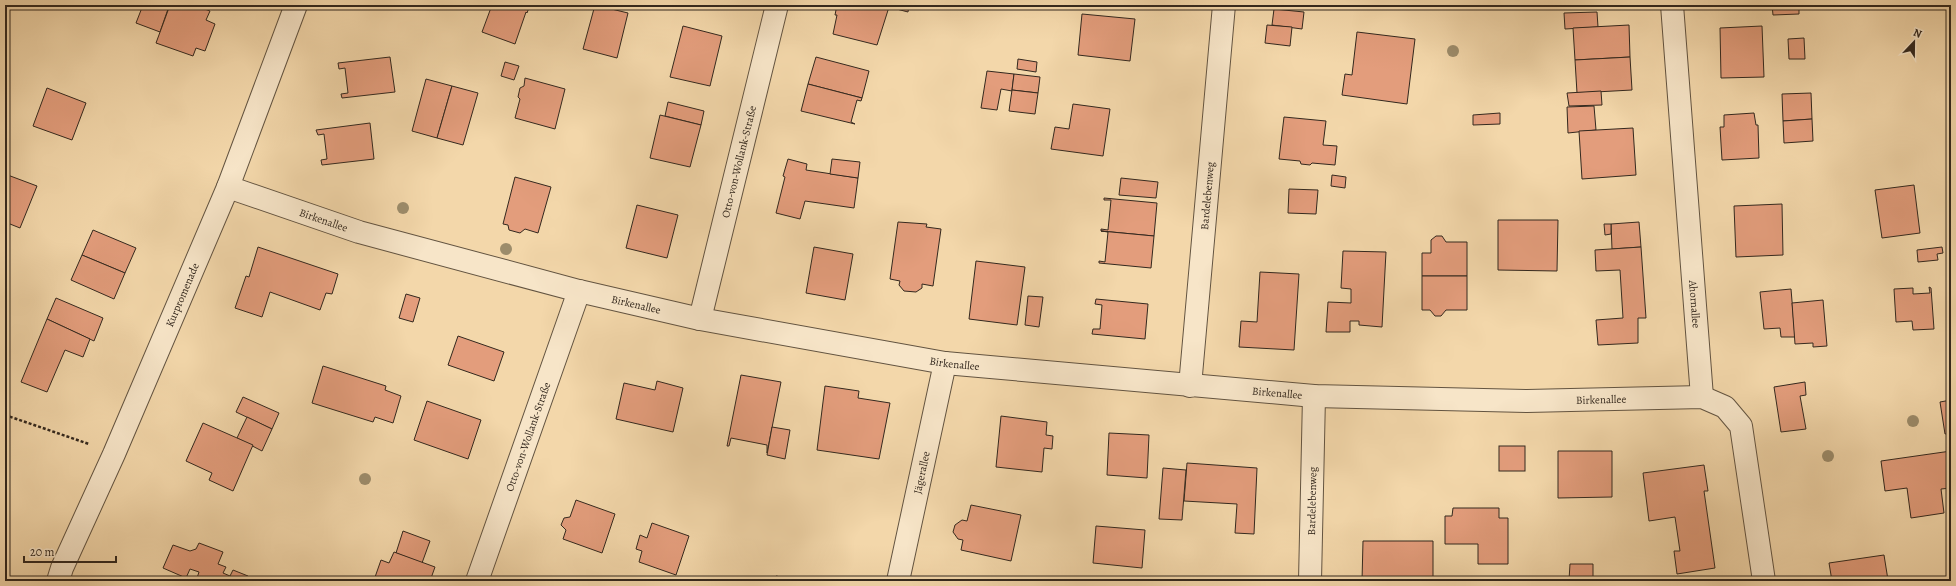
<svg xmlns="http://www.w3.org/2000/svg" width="1956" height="586" font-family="Alegreya,serif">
<rect width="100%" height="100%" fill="#f3d7aa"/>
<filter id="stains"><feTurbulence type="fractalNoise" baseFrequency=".005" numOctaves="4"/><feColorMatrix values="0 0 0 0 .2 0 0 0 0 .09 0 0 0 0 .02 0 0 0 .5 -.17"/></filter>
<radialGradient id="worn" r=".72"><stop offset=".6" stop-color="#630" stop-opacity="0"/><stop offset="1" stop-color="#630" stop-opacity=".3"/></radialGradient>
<g fill="#e39d7c" stroke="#33281e">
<polygon points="143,5 156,5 168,9 160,32 136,23"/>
<polygon points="170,5 194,5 210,11 206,20 215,24 205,51 196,48 193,56 156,43"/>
<polygon points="492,5 530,5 527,13 526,12 515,44 482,32"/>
<polygon points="595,5 628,13 617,58 583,49"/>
<polygon points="713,5 731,5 730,9"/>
<polygon points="837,5 909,5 908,12 889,7 877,45 833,34 837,15 835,15"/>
<polygon points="1772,5 1799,5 1799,14 1773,15"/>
<polygon points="1274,9 1304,12 1302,29 1272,25"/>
<polygon points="1597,12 1598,27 1565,29 1564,13"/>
<polygon points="1082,14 1135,19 1130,61 1078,55"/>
<polygon points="1267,25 1292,27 1290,46 1265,43"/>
<polygon points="1629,25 1630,57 1575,60 1573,28"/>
<polygon points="683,26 722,36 710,86 670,77"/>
<polygon points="1762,26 1764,77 1721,78 1720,28"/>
<polygon points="1357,32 1415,39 1407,104 1342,95 1345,74 1352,75"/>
<polygon points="1804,38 1805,59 1789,59 1788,39"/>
<polygon points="390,57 395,92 342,98 341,94 348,93 345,68 339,69 338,63"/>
<polygon points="816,57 869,71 862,98 808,84"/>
<polygon points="1630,57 1632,90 1577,93 1575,60"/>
<polygon points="1018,59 1037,62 1036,72 1017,69"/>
<polygon points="505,62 519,66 514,80 501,76"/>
<polygon points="987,71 1014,74 1012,91 1001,89 997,110 981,108"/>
<polygon points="1014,74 1040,77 1038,93 1012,90"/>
<polygon points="525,78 565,89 555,129 515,118 520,99 518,97 520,88 524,86"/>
<polygon points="426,79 452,86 437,138 412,131"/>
<polygon points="808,84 862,98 861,101 857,100 851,122 855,124 801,111"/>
<polygon points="452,86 478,93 463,145 437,138"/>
<polygon points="47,88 86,103 72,140 33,126"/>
<polygon points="1012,90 1038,93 1035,114 1009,111"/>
<polygon points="1601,91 1602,105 1569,106 1567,93"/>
<polygon points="1811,93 1812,119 1783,121 1782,94"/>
<polygon points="668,102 704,111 701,125 665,116"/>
<polygon points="1073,104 1110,109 1103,156 1051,149 1055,127 1069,129"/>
<polygon points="1594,106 1596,130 1568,133 1567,107"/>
<polygon points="1500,113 1500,124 1473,125 1473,115"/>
<polygon points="1754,113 1756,125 1758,125 1759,158 1722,160 1720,127 1724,127 1724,115"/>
<polygon points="660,115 701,125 690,167 650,158"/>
<polygon points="1284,117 1326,121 1323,145 1337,146 1335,165 1312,163 1310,165 1301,164 1300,161 1279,159"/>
<polygon points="1812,119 1813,141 1784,143 1783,121"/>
<polygon points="370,123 374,159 322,165 321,160 327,159 324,134 318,135 316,130"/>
<polygon points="1633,128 1636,175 1582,179 1579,131"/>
<polygon points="788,159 807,164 806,170 858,178 854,208 805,201 800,219 776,213 785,177 783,176"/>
<polygon points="832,159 860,162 858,178 830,174"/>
<polygon points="5,174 37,186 20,228 5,222"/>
<polygon points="1332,175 1346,177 1345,188 1331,186"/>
<polygon points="515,177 551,187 538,233 525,229 520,233 509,230 508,225 503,224"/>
<polygon points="1121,178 1158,182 1156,198 1119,195"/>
<polygon points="1914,185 1920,233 1882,238 1875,190"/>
<polygon points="1289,189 1318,190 1316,214 1288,213"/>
<polygon points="1104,198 1157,203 1154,236 1101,231 1101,229 1108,230 1111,200 1104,200"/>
<polygon points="1782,204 1783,255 1736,257 1734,206"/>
<polygon points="637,205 678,215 667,258 626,248"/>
<polygon points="1498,220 1558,220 1557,271 1498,270"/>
<polygon points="898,222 927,224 926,227 941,229 933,286 922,284 922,288 916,292 904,291 899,285 900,281 890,279"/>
<polygon points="1639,222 1641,247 1612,249 1611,224"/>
<polygon points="1604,224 1611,224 1611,234 1605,235"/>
<polygon points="93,230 136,248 125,273 82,255"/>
<polygon points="1101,231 1154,236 1151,268 1099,263 1099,261 1105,262 1108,232"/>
<polygon points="1436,236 1442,236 1446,242 1467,242 1467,276 1422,276 1422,253 1431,253 1431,240"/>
<polygon points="258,247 338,274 332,294 326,293 320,310 270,292 262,317 235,308 246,276 249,277"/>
<polygon points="814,247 853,254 845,300 806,293"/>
<polygon points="1641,247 1646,318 1638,318 1638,343 1598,345 1596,320 1623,318 1620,270 1596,271 1595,250"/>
<polygon points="1942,247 1943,253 1937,254 1938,260 1918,262 1917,250"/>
<polygon points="1343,251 1386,252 1382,327 1359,325 1359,321 1350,321 1350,332 1326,332 1328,302 1351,303 1351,289 1341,288"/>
<polygon points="82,255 125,273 114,299 71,280"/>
<polygon points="976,261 1025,267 1017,325 969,319"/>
<polygon points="1260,272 1299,274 1294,350 1239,347 1241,321 1257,322"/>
<polygon points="1422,276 1467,276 1467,310 1446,310 1441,316 1435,316 1430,310 1422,310"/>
<polygon points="1929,287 1931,288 1934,329 1913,330 1912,321 1896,322 1894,289 1913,288 1913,294 1930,293"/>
<polygon points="1791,289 1795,337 1781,337 1780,328 1764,329 1760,292"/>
<polygon points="406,294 420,298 413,322 399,318"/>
<polygon points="1028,296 1043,297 1039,327 1025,325"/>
<polygon points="56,298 103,318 94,341 47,319"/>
<polygon points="1096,299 1148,304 1145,339 1092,334 1093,329 1100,329 1102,305 1095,304"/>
<polygon points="1823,300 1827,346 1813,347 1813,343 1795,344 1792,303"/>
<polygon points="47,319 90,339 83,357 65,350 47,392 21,382"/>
<polygon points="458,336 504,352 494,381 448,365"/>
<polygon points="323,366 386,386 385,390 401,396 393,423 375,417 373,422 312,403"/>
<polygon points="741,375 781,382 767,453 767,445 731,438 729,446 727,446"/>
<polygon points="657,381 683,388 673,432 616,419 624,383 655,390"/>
<polygon points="1805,382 1806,395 1800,396 1806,429 1781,432 1774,387"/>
<polygon points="825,386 859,391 858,398 890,403 879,459 817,450"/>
<polygon points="243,397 279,413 272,429 236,412"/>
<polygon points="1951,400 1951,433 1945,434 1940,402"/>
<polygon points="427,401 481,420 468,459 414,440"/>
<polygon points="1001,416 1047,422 1046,435 1053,436 1052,449 1044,448 1042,472 996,467"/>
<polygon points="247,417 272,429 262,451 237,438"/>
<polygon points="203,423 253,445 233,491 209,480 212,473 186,461"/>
<polygon points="772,427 790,430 785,459 767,455"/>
<polygon points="1109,433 1149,435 1147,478 1107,475"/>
<polygon points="1949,433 1951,433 1951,451"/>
<rect x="1499" y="446" width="26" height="25"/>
<polygon points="1558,451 1612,451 1612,497 1558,498"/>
<polygon points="1951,451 1951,488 1941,489 1944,513 1911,518 1907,488 1885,491 1881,461"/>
<polygon points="1187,463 1257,468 1254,534 1235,533 1237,504 1184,501"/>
<polygon points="1704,465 1708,491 1704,491 1715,568 1677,574 1674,551 1680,551 1675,517 1649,521 1643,473"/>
<polygon points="1163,468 1186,470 1182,520 1159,519"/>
<polygon points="576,500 615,514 602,553 563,539 566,530 561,525 564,518 570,517"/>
<polygon points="971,505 1021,515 1011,561 961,550 963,540 958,539 953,532 955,525 962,520 967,521"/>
<polygon points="1453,508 1499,508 1499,518 1508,518 1508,564 1478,564 1478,544 1445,544 1445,516 1452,516"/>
<polygon points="652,523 689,536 676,575 639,562 642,551 636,549 640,535 647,538"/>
<polygon points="1096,526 1145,530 1142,568 1093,563"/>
<polygon points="403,531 430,541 422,563 396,553"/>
<polygon points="1363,541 1433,541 1433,581 1362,581"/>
<polygon points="199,543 223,552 218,564 226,567 223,573 230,576 233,570 248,576 246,581 196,581 199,572 190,569 186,578 163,568 173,545 190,551 196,549"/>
<polygon points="394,552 435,567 430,581 432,581 374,580 381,560 389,563"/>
<polygon points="1884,555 1888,580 1832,581 1829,563"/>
<polygon points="1570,564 1593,564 1593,580 1569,580"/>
<polygon points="776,576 801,581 775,581"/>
<polygon points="944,579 956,581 944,581"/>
<polygon points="1569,580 1593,580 1569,581"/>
</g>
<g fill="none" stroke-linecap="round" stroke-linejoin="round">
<defs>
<g id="minor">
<path id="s1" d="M1672 5 1702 397"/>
<path id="s2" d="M228 187 359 232 579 291 700 319 945 363 1314 396 1527 401 1702 397 1725 407 1741 426 1764 581"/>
<path id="s3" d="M700 319 777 5"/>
<path id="s4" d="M1190 386 1224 5"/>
<path id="s5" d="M58 581 62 568 114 454 228 187 296 5"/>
<path id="s6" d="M477 581 579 291"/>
<path id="s7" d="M898 581 945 363"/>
<path id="s8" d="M1310 581 1314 396"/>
</g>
</defs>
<use href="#minor" stroke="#635441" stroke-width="24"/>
<polyline stroke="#33281e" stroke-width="2.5" stroke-dasharray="3 2" stroke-linecap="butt" points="5,415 89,444"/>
<use href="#minor" stroke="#f7e5c8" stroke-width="22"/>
</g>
<g fill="#9c8c6b">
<circle cx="1453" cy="51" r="6"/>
<circle cx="403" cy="208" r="6"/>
<circle cx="506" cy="249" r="6"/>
<circle cx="1913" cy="421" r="6"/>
<circle cx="1828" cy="456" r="6"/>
<circle cx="365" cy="479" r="6"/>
</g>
<g text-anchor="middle" stroke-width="4" stroke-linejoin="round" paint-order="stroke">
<g font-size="11" fill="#33281e" stroke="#f7e5c8">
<text dy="4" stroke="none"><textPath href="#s3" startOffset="162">Otto-von-Wollank-Straße</textPath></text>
<text dy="4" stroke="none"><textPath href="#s4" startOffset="191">Bardelebenweg</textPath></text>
<text dy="4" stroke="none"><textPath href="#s2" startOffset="101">Birkenallee</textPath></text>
<text dy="4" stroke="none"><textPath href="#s5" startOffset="312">Kurpromenade</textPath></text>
<text dy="4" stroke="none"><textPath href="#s2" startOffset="425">Birkenallee</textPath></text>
<text dy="4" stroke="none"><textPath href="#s1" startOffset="300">Ahornallee</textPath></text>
<text dy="4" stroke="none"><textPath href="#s2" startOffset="749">Birkenallee</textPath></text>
<text dy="4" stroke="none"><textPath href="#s2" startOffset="1073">Birkenallee</textPath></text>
<text dy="4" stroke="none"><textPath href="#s2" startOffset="1397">Birkenallee</textPath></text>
<text dy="4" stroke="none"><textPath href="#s6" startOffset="153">Otto-von-Wollank-Straße</textPath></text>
<text dy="4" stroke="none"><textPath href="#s7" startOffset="111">Jägerallee</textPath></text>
<text dy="4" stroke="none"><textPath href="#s8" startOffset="80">Bardelebenweg</textPath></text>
</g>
</g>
<rect width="1956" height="586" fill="none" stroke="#f3d7aa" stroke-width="20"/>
<rect x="6" y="6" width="1944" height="574" fill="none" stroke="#33281e" stroke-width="2"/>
<rect x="10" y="10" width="1936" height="566" fill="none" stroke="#33281e"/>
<g transform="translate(1914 42) rotate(22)" stroke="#f7e5c8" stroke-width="3" paint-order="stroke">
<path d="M0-3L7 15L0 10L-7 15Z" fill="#33281e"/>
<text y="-6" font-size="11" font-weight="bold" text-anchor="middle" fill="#33281e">N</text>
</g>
<path d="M24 556v6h92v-6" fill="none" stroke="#33281e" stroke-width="2"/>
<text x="30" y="556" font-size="12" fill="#33281e" stroke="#f7e5c8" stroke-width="3" paint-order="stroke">20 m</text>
<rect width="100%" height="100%" filter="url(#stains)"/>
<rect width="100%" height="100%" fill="url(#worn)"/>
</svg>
